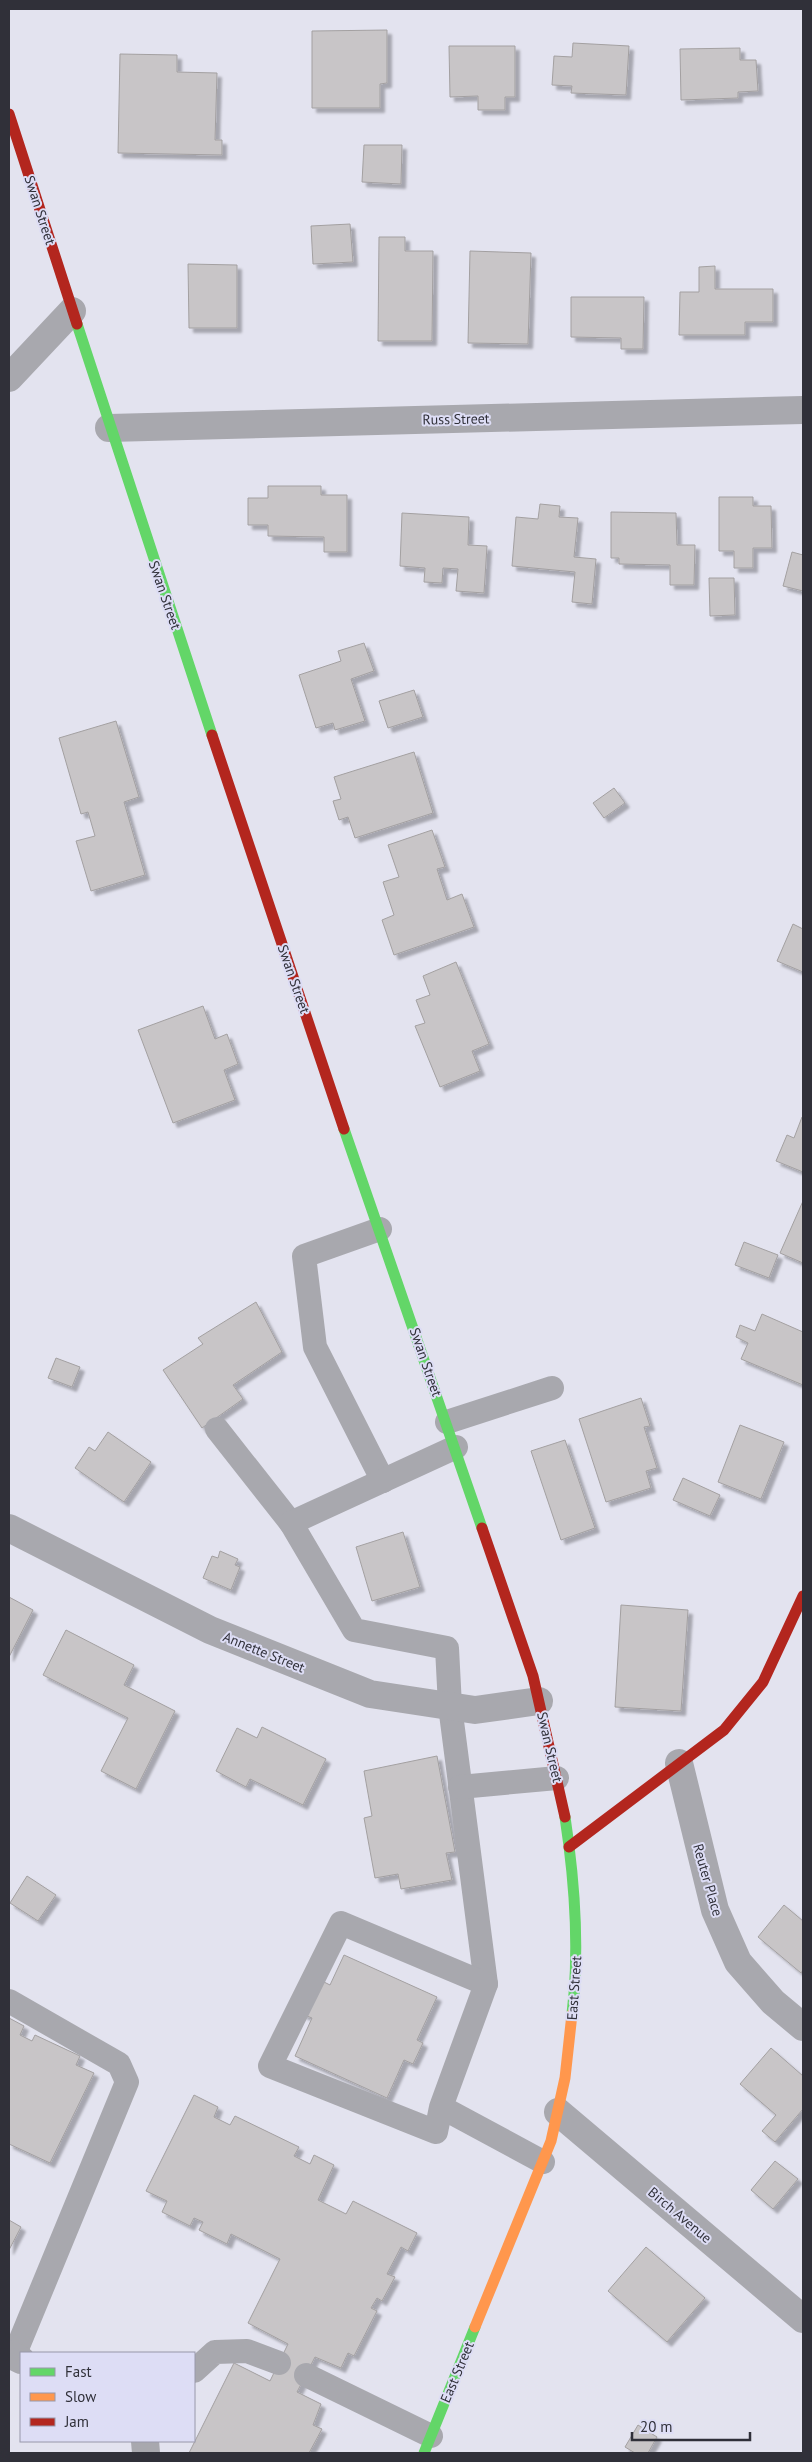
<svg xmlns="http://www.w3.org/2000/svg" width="812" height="2462" font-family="'PT Sans',sans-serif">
<defs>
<filter id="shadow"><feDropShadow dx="4.5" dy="4.5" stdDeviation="1" flood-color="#0004"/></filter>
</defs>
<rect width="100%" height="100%" fill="#e3e3ef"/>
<g fill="#c8c5c7" stroke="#a3a0a1" filter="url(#shadow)">
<polygon points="387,30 387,83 380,84 380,108 312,108 312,31"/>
<polygon points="573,43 629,46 626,95 571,93 572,86 552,85 554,56 572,57"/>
<polygon points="449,46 515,46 515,97 505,97 505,110 478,110 478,96 450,97"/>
<polygon points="740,48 740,60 756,60 758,91 738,92 738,98 681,100 680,49"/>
<polygon points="120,54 177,55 177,72 217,73 215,140 222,140 222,155 118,153"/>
<polygon points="364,145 402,145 401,184 362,182"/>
<polygon points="350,224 353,262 313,264 311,226"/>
<polygon points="379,237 405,237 405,251 433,251 432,341 378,341"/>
<polygon points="470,251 531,253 528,344 468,343"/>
<polygon points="188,264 237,265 237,328 189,328"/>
<polygon points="715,266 715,289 773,289 773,322 745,322 745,335 679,335 680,292 699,292 699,267"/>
<polygon points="571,297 644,297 643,349 621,349 621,338 571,337"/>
<polygon points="268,486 321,486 321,495 347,495 347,552 324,552 324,537 268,536 268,525 248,525 248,498 268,498"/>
<polygon points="719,497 753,497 753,506 771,506 772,548 753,548 753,568 734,568 734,551 719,551"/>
<polygon points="540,504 560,506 559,517 578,518 574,557 596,559 592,604 572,602 575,572 512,566 516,517 538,519"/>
<polygon points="611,512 676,513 677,545 695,545 694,585 670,585 670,565 619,564 619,558 611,558"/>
<polygon points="402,513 469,517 468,545 487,546 484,593 456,591 458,569 443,568 442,583 424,582 425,568 400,566"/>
<polygon points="792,552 803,555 803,591 783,586"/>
<polygon points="709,578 734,578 735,615 710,616"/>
<polygon points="364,643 374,671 351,679 365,721 335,730 333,723 316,728 299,675 341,661 338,651"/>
<polygon points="414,690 423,717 388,728 379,701"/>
<polygon points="116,721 139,797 124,802 145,875 91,891 76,841 95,836 88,812 81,814 59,738"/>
<polygon points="414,752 433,813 355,838 348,817 339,820 333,801 341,799 334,777"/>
<polygon points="614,788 625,803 604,818 593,803"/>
<polygon points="432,830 445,867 437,869 447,900 462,894 474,927 394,955 382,920 394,915 383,882 399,877 388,845"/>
<polygon points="793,924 803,929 803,972 777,961"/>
<polygon points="456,962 489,1044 472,1051 480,1071 440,1087 415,1026 425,1023 416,1000 430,995 423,976"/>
<polygon points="203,1006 215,1039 227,1034 238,1064 224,1070 235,1100 173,1123 138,1030"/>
<polygon points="802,1117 803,1118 803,1172 776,1161 787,1135 794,1138"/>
<polygon points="803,1201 803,1263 780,1253"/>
<polygon points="744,1242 778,1255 769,1278 735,1265"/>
<polygon points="256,1302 282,1352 233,1385 243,1399 202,1428 163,1370 203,1344 198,1338"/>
<polygon points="762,1314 803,1332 803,1385 741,1359 748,1343 736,1337 740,1325 755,1331"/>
<polygon points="56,1358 80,1367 72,1387 48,1378"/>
<polygon points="641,1398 650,1426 644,1427 657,1468 646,1471 651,1488 606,1502 579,1419"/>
<polygon points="740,1425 784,1442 761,1499 718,1482"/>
<polygon points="108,1432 151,1462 124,1502 75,1468 89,1447 95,1451"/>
<polygon points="565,1440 595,1528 561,1540 531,1451"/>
<polygon points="683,1478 720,1495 710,1516 673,1500"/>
<polygon points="403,1532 420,1587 372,1601 356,1547"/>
<polygon points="220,1551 238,1559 235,1565 240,1567 231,1590 203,1578 212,1556 218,1558"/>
<polygon points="9,1597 33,1610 9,1657"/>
<polygon points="621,1605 688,1610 681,1711 615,1707"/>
<polygon points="66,1630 134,1665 124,1685 175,1711 136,1789 101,1771 128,1718 43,1675"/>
<polygon points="262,1727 326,1759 303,1805 250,1779 246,1787 216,1771 237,1728 257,1738"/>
<polygon points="437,1756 455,1852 446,1853 452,1880 401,1889 398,1874 375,1878 364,1818 372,1816 364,1771"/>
<polygon points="27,1876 56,1895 38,1921 10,1903"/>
<polygon points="784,1905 803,1921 803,1970 801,1973 758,1937"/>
<polygon points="344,1955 437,1997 417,2040 423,2043 413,2064 404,2060 387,2098 295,2056 312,2018 302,2014 318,1979 330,1985"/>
<polygon points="9,2018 24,2026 20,2035 32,2041 35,2035 80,2056 76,2065 94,2073 50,2163 9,2144"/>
<polygon points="771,2048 803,2076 803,2109 775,2142 762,2131 776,2115 740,2084"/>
<polygon points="194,2095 218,2107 214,2117 230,2125 235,2116 299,2147 294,2156 310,2164 314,2155 334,2165 318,2200 346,2214 353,2201 417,2233 408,2251 401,2247 387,2274 395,2277 382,2301 377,2298 371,2308 377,2311 354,2356 348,2353 341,2368 315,2357 297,2392 321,2404 313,2425 322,2429 309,2453 189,2453 234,2363 270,2381 288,2344 248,2323 280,2259 231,2234 227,2244 199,2230 203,2222 194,2218 190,2226 162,2212 167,2201 146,2191"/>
<polygon points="775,2161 798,2179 773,2209 751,2190"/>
<polygon points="9,2220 21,2227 9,2250"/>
<polygon points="646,2247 705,2298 667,2342 608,2291"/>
<polygon points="638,2425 657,2437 648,2453 635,2453 625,2447"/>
</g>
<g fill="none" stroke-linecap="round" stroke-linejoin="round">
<g stroke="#a8a8ae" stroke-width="24">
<polyline points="380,1229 304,1256 315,1347 383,1481"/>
<polyline points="447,1422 552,1388"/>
<polyline points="217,1429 291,1523"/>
<polyline points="456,1447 291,1523 354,1630 447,1648 450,1706 486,1984"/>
<polyline points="460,1787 557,1778"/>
<polyline points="9,2001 119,2064 127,2082 14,2356"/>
<polyline points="441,2107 436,2132 270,2066 341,1923 486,1984 441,2107 543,2162"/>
<polyline points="194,2371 215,2352 247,2351 279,2363"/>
<polyline points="306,2375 431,2436"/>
</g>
<g stroke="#a8a8ae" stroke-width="28">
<polyline points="9,378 72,311"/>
<polyline points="109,428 803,410"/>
<polyline points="9,1528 210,1630 370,1694 475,1710 539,1701"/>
<polyline points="679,1763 715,1910 738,1962 773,2002 803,2027"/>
<polyline points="558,2112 803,2319"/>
<polyline points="9,2354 21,2360"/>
<polyline points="145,2441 146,2453"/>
</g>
<g stroke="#63d668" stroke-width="11">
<polyline points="77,324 212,735"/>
<polyline points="344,1129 482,1528"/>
<path d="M565 1817C575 1883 580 1948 572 2014"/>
<polyline points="424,2453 475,2327"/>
</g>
<polyline stroke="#ff974d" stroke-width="11" points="475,2327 551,2141 565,2078 572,2014"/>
<g stroke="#b3261e" stroke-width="11">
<polyline points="9,114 77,324"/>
<polyline points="212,735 344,1129"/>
<polyline points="482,1528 533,1676 565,1817"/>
<polyline points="569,1847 724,1730 763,1682 803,1596"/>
</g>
</g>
<g text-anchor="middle" stroke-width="4" stroke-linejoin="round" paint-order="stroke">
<g font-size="14" fill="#303039" stroke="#ddddf5">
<text transform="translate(40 210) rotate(72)" y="5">Swan Street</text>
<text transform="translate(456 419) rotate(-1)" y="5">Russ Street</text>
<text transform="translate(165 595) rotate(71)" y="5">Swan Street</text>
<text transform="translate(294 979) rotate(71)" y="5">Swan Street</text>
<text transform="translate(426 1362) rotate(71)" y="5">Swan Street</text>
<text transform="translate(264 1652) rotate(22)" y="5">Annette Street</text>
<text transform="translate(550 1747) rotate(77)" y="5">Swan Street</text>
<text transform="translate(708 1880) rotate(74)" y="5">Reuter Place</text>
<text transform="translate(574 1988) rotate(-86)" y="5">East Street</text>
<text transform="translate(680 2215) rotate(40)" y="5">Birch Avenue</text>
<text transform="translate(457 2372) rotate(-67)" y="5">East Street</text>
</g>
</g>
<rect width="812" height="2462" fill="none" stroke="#303039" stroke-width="20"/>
<rect x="20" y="2352" width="175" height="90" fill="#ddddf5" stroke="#9898aa"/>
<rect x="30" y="2368" width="25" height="8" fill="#63d668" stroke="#9898aa"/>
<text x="65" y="2377" font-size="15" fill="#303039">Fast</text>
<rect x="30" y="2393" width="25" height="8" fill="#ff974d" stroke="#9898aa"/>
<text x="65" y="2402" font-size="15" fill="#303039">Slow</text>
<rect x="30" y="2418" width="25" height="8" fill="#b3261e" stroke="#9898aa"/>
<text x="65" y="2427" font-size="15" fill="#303039">Jam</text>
<path d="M632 2432v8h118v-8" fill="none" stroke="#303039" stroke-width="2.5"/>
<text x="640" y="2432" font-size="15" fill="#303039" stroke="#ddddf5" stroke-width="4" paint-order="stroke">20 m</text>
</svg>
